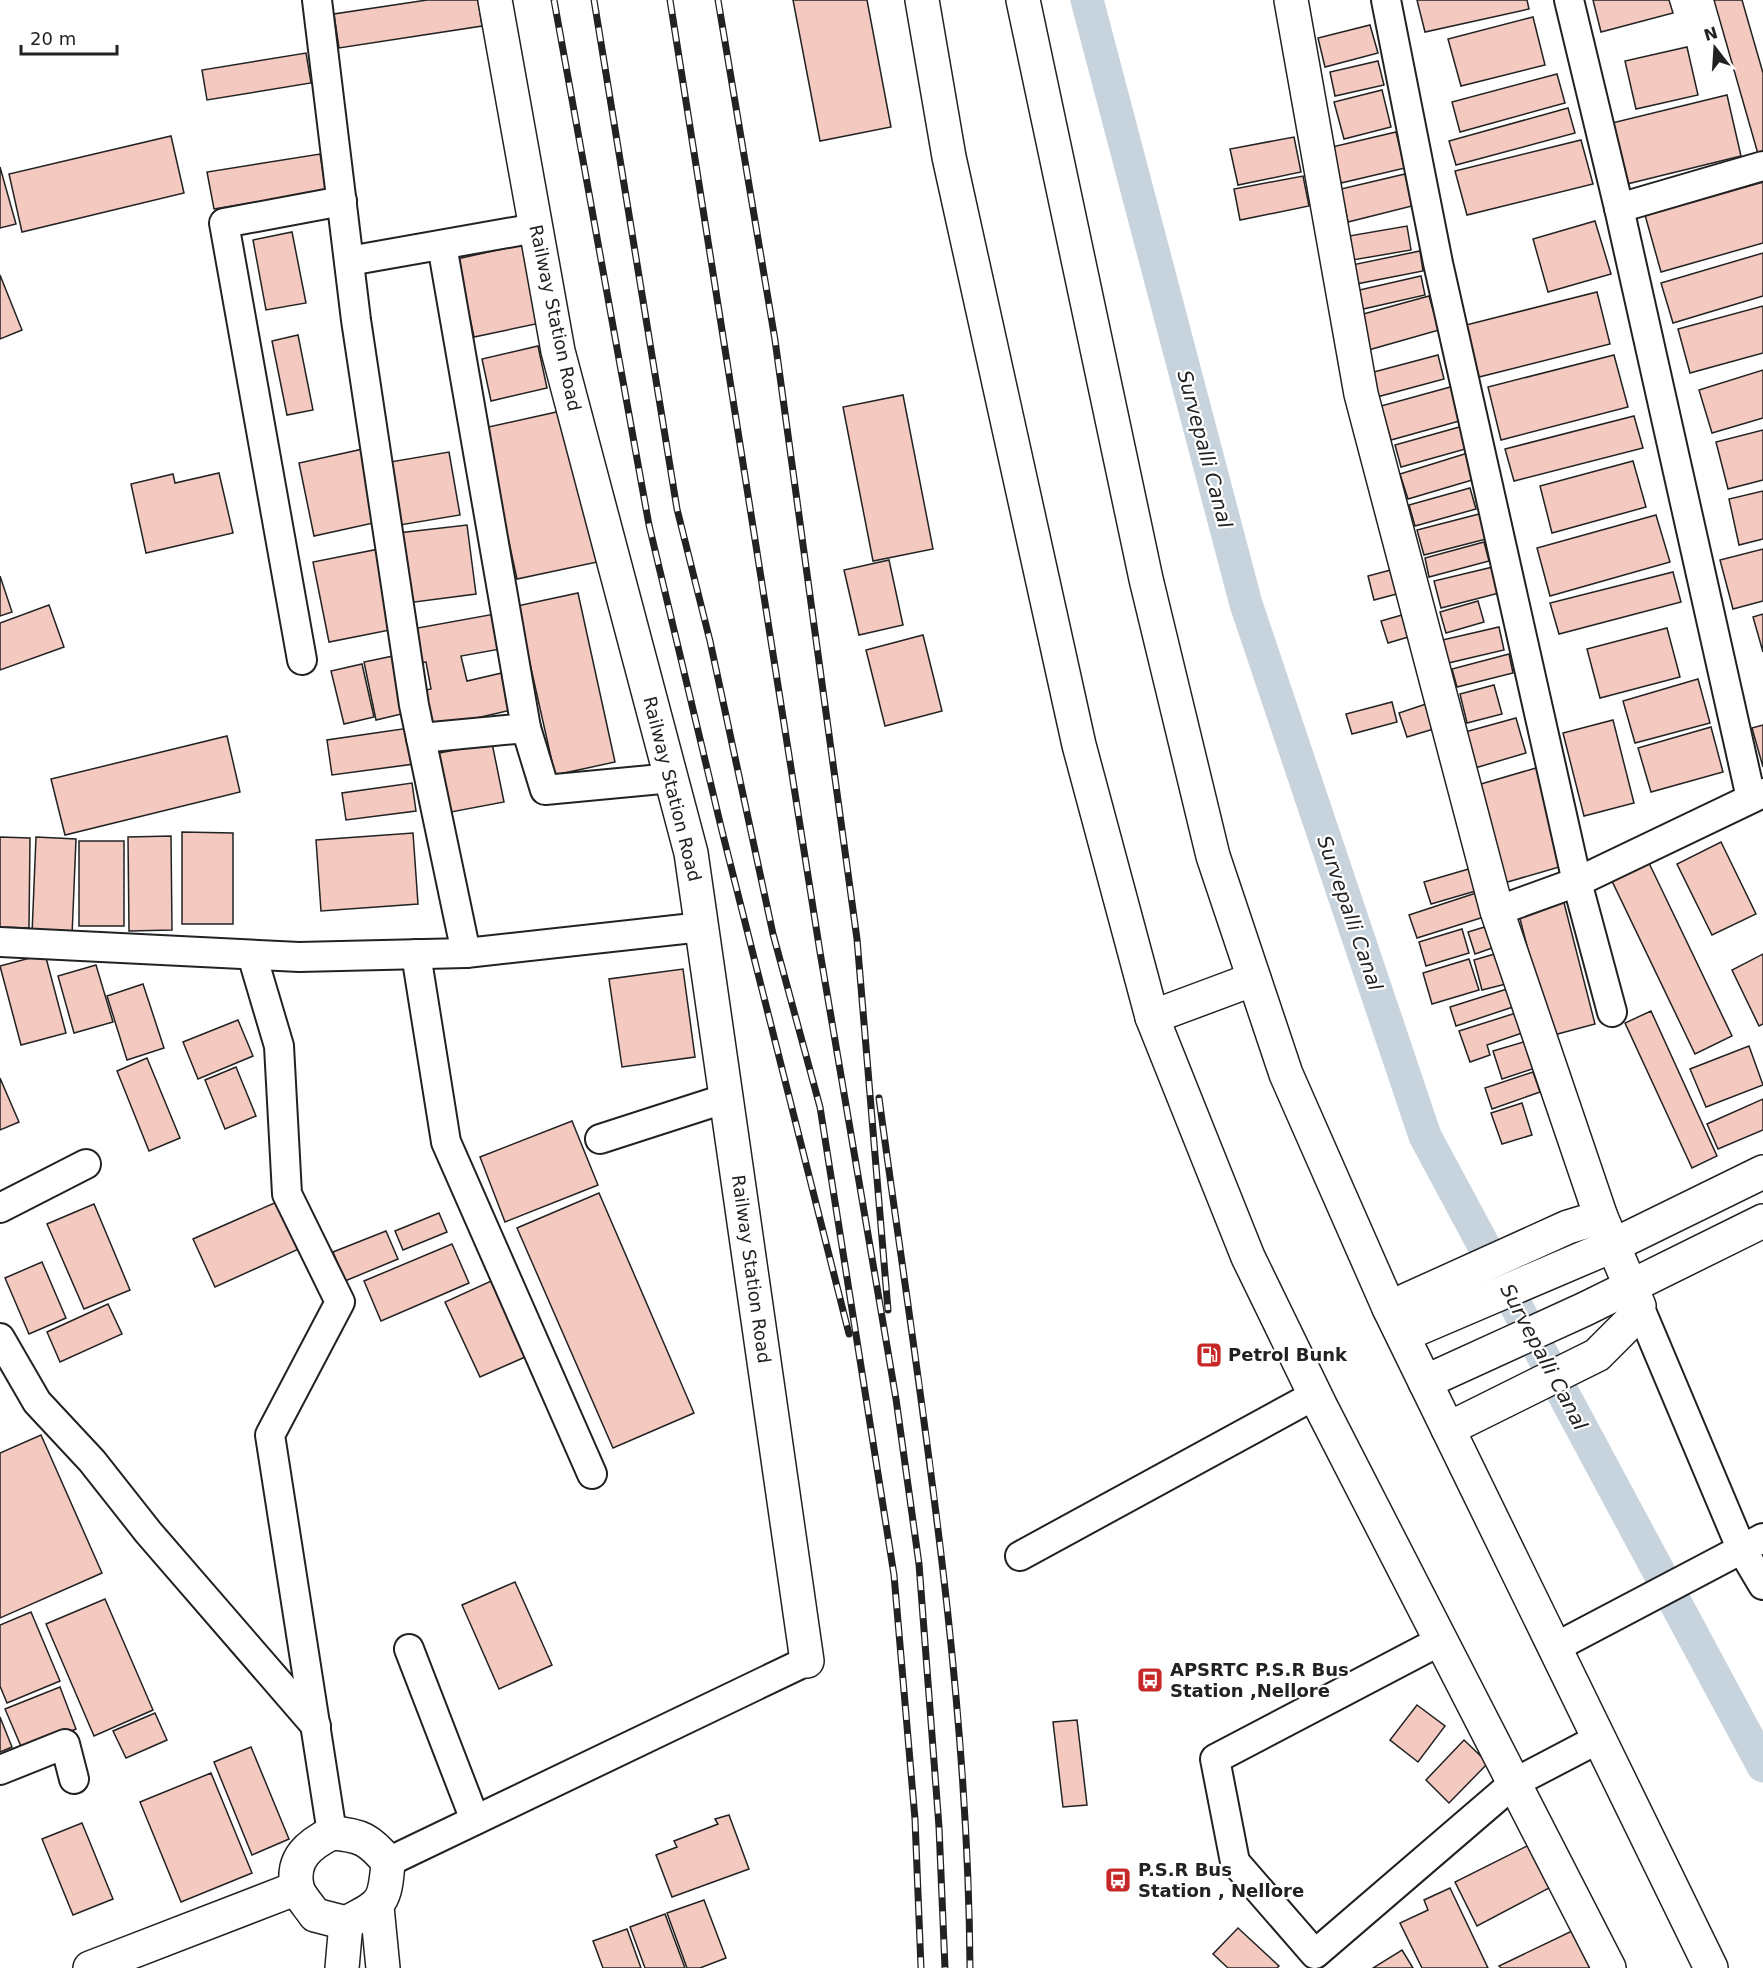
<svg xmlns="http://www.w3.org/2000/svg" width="1763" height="1968" font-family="'DejaVu Sans',sans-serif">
<rect width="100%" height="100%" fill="#fff"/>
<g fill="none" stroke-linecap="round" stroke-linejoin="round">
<polyline stroke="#c7d3dd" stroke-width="33" points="1087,0 1246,604 1425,1136 1763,1766"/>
</g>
<g fill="#f3c9c0" stroke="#222" stroke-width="1.5">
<polygon points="427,0 478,0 482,26 339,48 334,14"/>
<polygon points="793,0 867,0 891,127 820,141"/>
<polygon points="1417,0 1527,0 1529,9 1425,32"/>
<polygon points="1593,0 1669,0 1673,13 1601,32"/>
<polygon points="1714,0 1742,0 1763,73 1763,152 1758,154"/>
<polygon points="1533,17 1545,65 1461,86 1448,39"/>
<polygon points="1370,25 1378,53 1325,67 1318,38"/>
<polygon points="1687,47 1698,95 1636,109 1625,61"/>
<polygon points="306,53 311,83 207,100 202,70"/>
<polygon points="1378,61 1384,85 1335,96 1330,72"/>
<polygon points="1557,74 1565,103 1460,132 1452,102"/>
<polygon points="1382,90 1391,127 1344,139 1334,102"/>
<polygon points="1727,95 1741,156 1627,184 1612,123"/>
<polygon points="1568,108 1575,133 1456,165 1449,141"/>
<polygon points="1396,132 1405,168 1341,183 1332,147"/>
<polygon points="171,136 184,193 22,232 9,174"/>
<polygon points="1294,137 1301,172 1238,185 1230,149"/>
<polygon points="1581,140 1593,184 1467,215 1455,171"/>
<polygon points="320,154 326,191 214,209 207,172"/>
<polygon points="0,167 16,224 0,228"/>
<polygon points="1405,174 1412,206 1348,222 1341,189"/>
<polygon points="1303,176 1309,206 1240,220 1234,189"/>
<polygon points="1763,182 1763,243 1661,272 1645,215"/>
<polygon points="1595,221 1611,274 1548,292 1533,239"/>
<polygon points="1407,226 1411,250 1347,261 1343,237"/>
<polygon points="292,232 306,303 266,310 253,240"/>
<polygon points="533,242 550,321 474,337 457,259"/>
<polygon points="1420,251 1423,271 1351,285 1347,266"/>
<polygon points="1763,253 1763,296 1673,323 1661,283"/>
<polygon points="0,275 22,330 0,339"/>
<polygon points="1421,276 1425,295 1359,310 1355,291"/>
<polygon points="1597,292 1610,344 1479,377 1466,325"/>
<polygon points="1429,296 1439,330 1365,351 1356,316"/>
<polygon points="1763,306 1763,353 1690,373 1678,329"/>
<polygon points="298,335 313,410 287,415 272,341"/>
<polygon points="538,346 547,388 491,401 482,359"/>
<polygon points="1438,355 1444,379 1377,397 1370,373"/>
<polygon points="1614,355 1628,407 1501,440 1488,387"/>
<polygon points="1763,370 1763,418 1712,433 1699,390"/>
<polygon points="1454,386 1463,420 1391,440 1381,406"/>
<polygon points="903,395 933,549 873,561 843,407"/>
<polygon points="570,409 602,561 517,579 484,428"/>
<polygon points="1634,416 1643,448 1514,481 1505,449"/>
<polygon points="1463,426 1469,448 1401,467 1395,445"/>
<polygon points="1763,430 1763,480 1728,489 1716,442"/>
<polygon points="363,449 378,522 314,536 299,463"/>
<polygon points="449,452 460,515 394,526 384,463"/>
<polygon points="1471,452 1479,478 1408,499 1400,474"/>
<polygon points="1633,461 1646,507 1552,533 1540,486"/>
<polygon points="219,473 233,533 146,553 131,484 173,474 175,483"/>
<polygon points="1470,488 1476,509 1415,526 1409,505"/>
<polygon points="1763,491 1763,539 1739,545 1729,499"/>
<polygon points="1487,512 1494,537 1424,555 1417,530"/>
<polygon points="1656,515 1670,562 1550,596 1537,548"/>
<polygon points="467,525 476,594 407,603 398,533"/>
<polygon points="1484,542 1489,561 1429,577 1425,558"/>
<polygon points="379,549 395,629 329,642 313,562"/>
<polygon points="1763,549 1763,601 1733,609 1720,560"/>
<polygon points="889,560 903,625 859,635 844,570"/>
<polygon points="1497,566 1503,592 1441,608 1434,581"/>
<polygon points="1402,567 1408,591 1374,600 1368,576"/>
<polygon points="1673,572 1681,602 1559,634 1550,603"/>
<polygon points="0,576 12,612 0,616"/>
<polygon points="578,593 615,762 555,775 517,606"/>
<polygon points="1478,601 1484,622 1446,633 1440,612"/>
<polygon points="49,605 64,647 0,670 0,623"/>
<polygon points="500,613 506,648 461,656 467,681 506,672 515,709 429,729 421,691 431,689 426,662 418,663 412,629"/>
<polygon points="1409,613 1415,635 1388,643 1381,621"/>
<polygon points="1763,614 1763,652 1753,617"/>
<polygon points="1499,627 1504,650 1444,664 1438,641"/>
<polygon points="1667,628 1680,677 1600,698 1587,649"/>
<polygon points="923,635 942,711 885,726 866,650"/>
<polygon points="1509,654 1513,673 1457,687 1452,669"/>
<polygon points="398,655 410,712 376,720 364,662"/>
<polygon points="362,664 374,717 344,724 331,671"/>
<polygon points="1698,679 1710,723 1635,743 1623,701"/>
<polygon points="1494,685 1502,714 1467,723 1460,694"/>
<polygon points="1392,702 1397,722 1352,734 1346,714"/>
<polygon points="1429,703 1437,728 1407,737 1399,713"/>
<polygon points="1516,718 1526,753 1475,768 1465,732"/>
<polygon points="1613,720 1634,803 1584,816 1563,733"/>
<polygon points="1763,725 1763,767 1752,728"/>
<polygon points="1711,727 1723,772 1651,792 1638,748"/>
<polygon points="409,728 414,764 332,775 327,740"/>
<polygon points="227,736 240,792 65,835 51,779"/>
<polygon points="492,743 504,802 446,813 434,754"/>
<polygon points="1536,768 1566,865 1504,883 1474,786"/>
<polygon points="412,783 416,811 346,820 342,793"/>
<polygon points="182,832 233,833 233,924 182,924"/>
<polygon points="413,833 418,904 321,911 316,840"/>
<polygon points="171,836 172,930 129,931 128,837"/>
<polygon points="0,837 30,838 29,928 0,927"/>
<polygon points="36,837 76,839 72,936 32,934"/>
<rect x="79" y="841" width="45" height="85"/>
<polygon points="1721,842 1756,914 1712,935 1677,864"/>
<polygon points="1648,861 1732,1036 1695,1054 1611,879"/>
<polygon points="1472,868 1479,890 1431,904 1424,882"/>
<polygon points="1476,893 1484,917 1417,938 1409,915"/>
<polygon points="1562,895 1595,1024 1550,1036 1517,907"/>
<polygon points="1488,926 1495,947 1475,954 1468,932"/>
<polygon points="1462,929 1469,953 1426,966 1419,942"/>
<polygon points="1498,953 1506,984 1482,990 1474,960"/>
<polygon points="45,954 66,1033 21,1045 0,966"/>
<polygon points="1763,954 1763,1024 1759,1026 1732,970"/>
<polygon points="1469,959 1479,990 1432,1004 1423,973"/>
<polygon points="96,965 113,1022 74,1033 58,976"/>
<polygon points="683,969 695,1057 622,1067 609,979"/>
<polygon points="143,984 164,1048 127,1060 107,996"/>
<polygon points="1507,989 1513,1007 1456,1026 1450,1007"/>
<polygon points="1651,1011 1717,1156 1692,1168 1625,1023"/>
<polygon points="1519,1012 1525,1032 1487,1045 1490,1055 1470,1062 1459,1031"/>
<polygon points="238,1020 253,1056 198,1079 183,1042"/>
<polygon points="1527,1041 1535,1068 1502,1079 1493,1051"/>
<polygon points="1749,1046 1763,1085 1706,1107 1690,1069"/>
<polygon points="147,1058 180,1138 149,1151 117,1071"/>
<polygon points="236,1067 256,1116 225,1129 205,1080"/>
<polygon points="1533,1072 1540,1092 1492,1109 1485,1088"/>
<polygon points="0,1078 19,1122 0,1130"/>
<polygon points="1763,1099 1763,1130 1718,1149 1707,1124"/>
<polygon points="1522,1103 1532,1135 1502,1144 1491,1113"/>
<polygon points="572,1121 598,1185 505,1222 480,1157"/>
<polygon points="599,1193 694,1413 613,1448 517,1228"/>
<polygon points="279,1201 301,1248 215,1287 193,1239"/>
<polygon points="94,1204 130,1290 84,1309 47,1224"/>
<polygon points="439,1213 447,1232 403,1250 395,1231"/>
<polygon points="386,1231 398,1259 345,1281 333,1252"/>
<polygon points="452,1244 469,1283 381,1321 364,1281"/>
<polygon points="42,1262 66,1318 29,1334 5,1278"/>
<polygon points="500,1277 534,1353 480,1377 445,1302"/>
<polygon points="108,1304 122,1334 60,1362 47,1332"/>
<polygon points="41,1435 102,1573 0,1618 0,1453"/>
<polygon points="515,1582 552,1665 499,1689 462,1605"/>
<polygon points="105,1599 153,1710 94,1736 46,1624"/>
<polygon points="31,1612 60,1681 7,1703 0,1686 0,1625"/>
<polygon points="60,1687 76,1729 23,1751 5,1709"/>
<polygon points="1417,1705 1445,1726 1418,1762 1390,1740"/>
<polygon points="155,1713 167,1740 126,1758 113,1731"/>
<polygon points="0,1717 12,1747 0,1752"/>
<polygon points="1077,1720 1087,1805 1063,1807 1053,1722"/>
<polygon points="1464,1740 1488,1763 1449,1803 1426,1780"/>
<polygon points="251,1747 289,1839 252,1855 214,1762"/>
<polygon points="211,1773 252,1873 181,1902 140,1802"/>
<polygon points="729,1815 749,1869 672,1897 656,1855 677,1847 674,1841 718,1824 715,1819"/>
<polygon points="82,1823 113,1899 73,1915 42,1839"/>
<polygon points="1529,1845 1551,1887 1477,1926 1455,1882"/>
<polygon points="1450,1888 1488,1968 1422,1968 1400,1923 1428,1910 1424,1900"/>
<polygon points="704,1900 726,1958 700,1968 687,1968 667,1913"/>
<polygon points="665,1914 685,1968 645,1968 630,1927"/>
<polygon points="1238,1928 1279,1966 1277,1968 1228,1968 1213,1954"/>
<polygon points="627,1929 641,1968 603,1968 593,1941"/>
<polygon points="1572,1931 1590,1968 1501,1968 1499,1966"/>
<polygon points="1402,1950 1413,1968 1373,1968"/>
</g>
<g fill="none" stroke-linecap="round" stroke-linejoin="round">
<defs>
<g id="street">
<polyline points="317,0 356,320 414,705 466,953"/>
<polyline points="1386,0 1438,263 1577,882 1612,1012"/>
<polyline points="1569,0 1619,208 1751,798"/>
<polyline points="1619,208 1763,166"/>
<polyline points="442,245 526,728"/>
<polyline points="349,261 536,228"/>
<polyline points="302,660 224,223 342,201"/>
<polyline points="421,738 526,728 545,790 672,778"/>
<polyline points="1497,911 1577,882 1763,793"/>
<polyline points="0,942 299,957 466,953 702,927"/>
<polyline points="416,954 446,1142 592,1474"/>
<polyline points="252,955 279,1046 287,1194 340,1302 270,1435 332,1833"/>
<polyline points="600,1139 727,1098"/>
<polyline points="0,1208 86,1164"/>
<polyline points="1639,1306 1741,1548 1763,1585"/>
<polyline points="0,1338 37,1402 92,1461 148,1532 316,1726"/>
<polyline points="1020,1556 1315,1395"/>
<polyline points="1440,1641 1215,1759 1235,1862 1315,1954 1514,1783 1600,1738"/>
<polyline points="1556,1647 1763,1538"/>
<polyline points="409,1649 475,1820"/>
<polyline points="0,1770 65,1744 74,1779"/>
<polyline points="388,1862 807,1661"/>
</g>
<g id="secondary">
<polyline points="495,0 558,351 691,853 807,1661"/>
<polyline points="922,0 949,157 1079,745 1152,1017 1248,1257 1321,1407 1609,1968"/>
<polyline points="1023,0 1146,579 1213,856 1286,1074 1389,1308 1711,1968"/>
<polyline points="1291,0 1361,394 1497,911 1601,1217 1639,1306 1629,1323 1597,1355 1448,1429"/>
<polyline points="1389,1308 1568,1227 1601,1217"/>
<polyline points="1403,1335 1614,1245 1763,1172"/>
<polyline points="1425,1382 1585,1309 1763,1221"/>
<path d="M332 1833C361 1835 370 1840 388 1862 385 1904 382 1904 346 1923L315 1915C310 1907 299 1896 297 1887 291 1858 310 1844 332 1833Z"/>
<polyline points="377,1907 383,1968"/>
<polyline points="90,1968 297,1888"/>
<polyline points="342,1968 346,1923"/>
</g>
<polyline id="primary" points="1152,1017 1254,979"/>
</defs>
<use href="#street" stroke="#222" stroke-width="32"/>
<use href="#secondary" stroke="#222" stroke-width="36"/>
<use href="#primary" stroke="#222" stroke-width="36"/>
<use href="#street" stroke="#fff" stroke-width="28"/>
<use href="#secondary" stroke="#fff" stroke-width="33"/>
<use href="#primary" stroke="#fff" stroke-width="33"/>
<defs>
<g id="rail">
<polyline points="554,0 649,525 722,831 849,1334"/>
<polyline points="594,0 677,509 710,641 773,934 820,1107 894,1575 915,1819 921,1968"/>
<polyline points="670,0 820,952 896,1399 919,1564 939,1827 945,1968"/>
<polyline points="718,0 775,340 857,939 888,1310"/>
<path d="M879 1098C918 1386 968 1676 970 1968"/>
</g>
</defs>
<use href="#rail" stroke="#222" stroke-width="7"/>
<use href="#rail" stroke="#fff" stroke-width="4.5" stroke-dasharray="14" stroke-linecap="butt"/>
</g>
<defs>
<symbol id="fuel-square" viewBox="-11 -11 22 22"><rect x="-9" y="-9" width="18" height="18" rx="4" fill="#c62828" stroke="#fff"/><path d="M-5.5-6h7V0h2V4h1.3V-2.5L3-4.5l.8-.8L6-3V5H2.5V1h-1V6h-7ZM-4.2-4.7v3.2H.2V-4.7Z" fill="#fff"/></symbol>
<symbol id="bus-square" viewBox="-11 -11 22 22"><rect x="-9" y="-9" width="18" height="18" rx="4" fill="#c62828" stroke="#fff"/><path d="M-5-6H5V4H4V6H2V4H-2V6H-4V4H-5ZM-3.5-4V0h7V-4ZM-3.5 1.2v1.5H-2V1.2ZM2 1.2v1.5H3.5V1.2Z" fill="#fff"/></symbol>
</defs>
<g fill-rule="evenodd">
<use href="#fuel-square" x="1194" y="1340" width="30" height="30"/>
<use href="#bus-square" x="1135" y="1665" width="30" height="30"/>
<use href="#bus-square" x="1103" y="1865" width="30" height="30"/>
</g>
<g text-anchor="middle" stroke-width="4.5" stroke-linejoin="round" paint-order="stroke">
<g font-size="18" fill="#222" stroke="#fff">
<text transform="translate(555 318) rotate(78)" y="6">Railway Station Road</text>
<text transform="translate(672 789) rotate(76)" y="6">Railway Station Road</text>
<text transform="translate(751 1269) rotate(82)" y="6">Railway Station Road</text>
</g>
<g font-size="18" font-weight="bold" fill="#222" stroke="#fff" text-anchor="start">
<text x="1228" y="1361">Petrol Bunk</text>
<text x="1170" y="1676">APSRTC P.S.R Bus<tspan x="1170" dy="21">Station ,Nellore</tspan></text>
<text x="1138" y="1876">P.S.R Bus<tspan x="1138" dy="21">Station , Nellore</tspan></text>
</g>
<g font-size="20" font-style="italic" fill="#222" stroke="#fff">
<text transform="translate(1205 449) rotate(75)" y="7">Survepalli Canal</text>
<text transform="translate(1350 913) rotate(71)" y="7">Survepalli Canal</text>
<text transform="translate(1544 1357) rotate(62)" y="7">Survepalli Canal</text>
</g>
</g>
<g transform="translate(1715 48) rotate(343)" stroke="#ffffff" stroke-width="4.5" paint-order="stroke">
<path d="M0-4.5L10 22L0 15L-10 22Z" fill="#222222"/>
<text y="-9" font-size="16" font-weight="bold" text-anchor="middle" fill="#222222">N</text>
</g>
<path d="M21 45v9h96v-9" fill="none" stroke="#222222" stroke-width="3"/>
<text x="30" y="45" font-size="18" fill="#222222" stroke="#ffffff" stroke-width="4.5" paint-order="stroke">20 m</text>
</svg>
